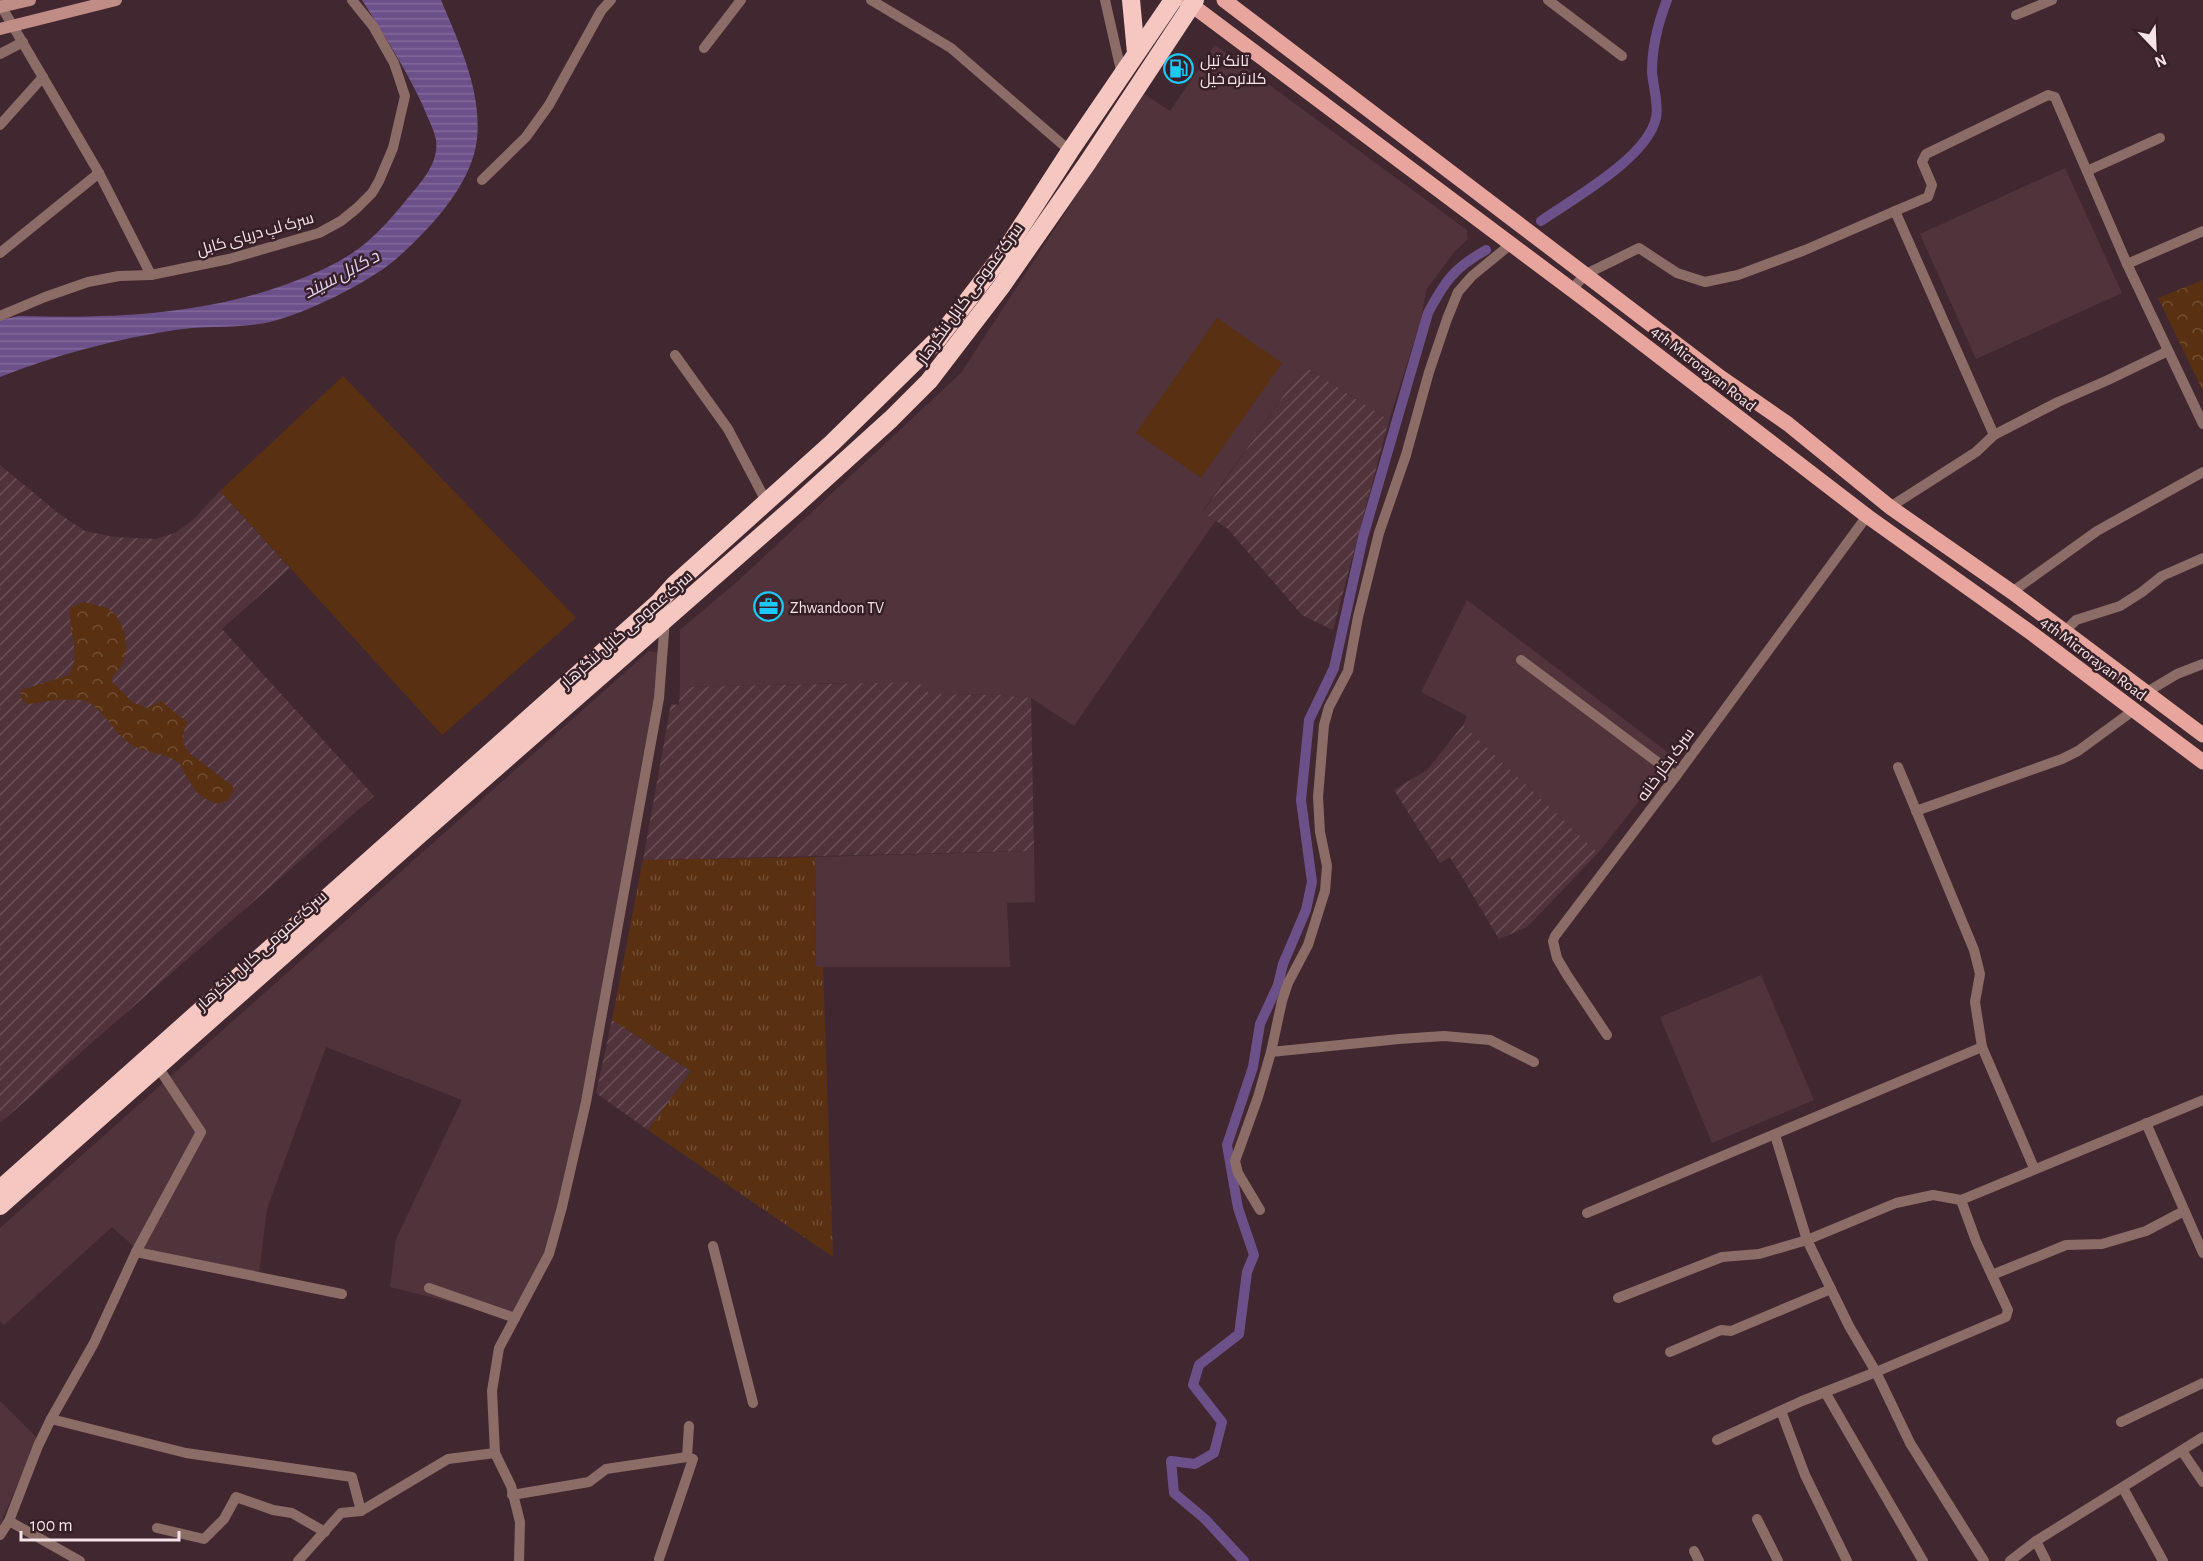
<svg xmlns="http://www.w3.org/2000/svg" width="2203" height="1561" font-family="'Alegreya Sans',Cairo,sans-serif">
<defs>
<pattern id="industrial-furrows" width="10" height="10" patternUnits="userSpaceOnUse" patternTransform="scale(1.5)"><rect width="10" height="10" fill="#51333c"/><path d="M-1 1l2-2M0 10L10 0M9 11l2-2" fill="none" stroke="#6b5058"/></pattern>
<pattern id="grass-tufts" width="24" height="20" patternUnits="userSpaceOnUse" patternTransform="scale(1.5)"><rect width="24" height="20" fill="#593011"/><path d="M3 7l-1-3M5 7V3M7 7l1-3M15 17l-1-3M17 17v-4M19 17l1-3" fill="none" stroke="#714e34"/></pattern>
<pattern id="forest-crowns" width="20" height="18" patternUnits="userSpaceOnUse" patternTransform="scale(1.5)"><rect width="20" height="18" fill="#593011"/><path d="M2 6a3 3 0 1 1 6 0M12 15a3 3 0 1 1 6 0" fill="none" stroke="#714e34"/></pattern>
<pattern id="water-rules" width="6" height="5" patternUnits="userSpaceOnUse" patternTransform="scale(1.5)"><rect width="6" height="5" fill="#6c5089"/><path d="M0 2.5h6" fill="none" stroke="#82699a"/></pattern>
</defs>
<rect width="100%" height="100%" fill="#412830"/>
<g fill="#51333c">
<polygon points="1215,45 1467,230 1468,239 1455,251 1426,290 1421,320 1389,420 1304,366 1203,511 1216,520 1074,726 1031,698 1000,695 930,694 846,683 680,687 680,630 739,580 961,373 1143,93 1170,111"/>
<polygon points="2065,168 2122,293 1976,359 1920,234"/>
<polygon points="1467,600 1674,757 1598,853 1463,725 1467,716 1421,692"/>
<polygon points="649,651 662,653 659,698 557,1230 515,1318 390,1287 396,1239 462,1100 326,1047 267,1209 258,1281 150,1261 112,1227 4,1325 0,1321 0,1228"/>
<polygon points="1034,851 1035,902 1007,903 1010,967 816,967 815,857"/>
<polygon points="1761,975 1814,1100 1712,1143 1660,1017"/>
<polygon points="0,1401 37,1438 0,1525"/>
</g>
<g fill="url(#industrial-furrows)">
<polygon points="1304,366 1389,420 1333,630 1302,615 1228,529 1203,512"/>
<polygon points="0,465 58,513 85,531 114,537 156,539 175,533 192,521 220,491 290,568 222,629 374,796 0,1123"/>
<polygon points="918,682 930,694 1000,695 1031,698 1034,851 643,860 671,704 679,705 680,687"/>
<polygon points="1463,725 1598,853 1527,927 1499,939 1450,857 1440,863 1394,790 1427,770"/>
<polygon points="612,1020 691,1071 648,1130 596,1093"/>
</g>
<polygon fill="url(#grass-tufts)" points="815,857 816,966 823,967 833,1257 648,1130 691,1071 612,1020 643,860"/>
<g fill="url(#forest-crowns)">
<polygon points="2203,280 2203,391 2158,298"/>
<path d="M84 602C92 604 101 606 108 609 124 617 131 649 122 665 119 671 114 673 111 680L132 702 147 708 161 701 187 722C183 735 181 741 188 752L233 786V793L228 800 218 804C198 797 196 792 185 774 183 770 181 765 178 762 164 752 144 753 130 744 115 733 106 715 91 704 79 695 42 702 27 704L21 698V690L69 675C82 654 68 631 70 608Z"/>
</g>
<g fill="#593011">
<polygon points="1217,318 1282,363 1201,478 1136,433"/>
<polygon points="343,376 576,618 442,735 220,491"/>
</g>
<path fill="url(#water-rules)" d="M362 0H441C459 43 482 91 477 139 472 185 429 230 395 260 366 284 306 313 270 322 239 329 206 325 175 330 116 339 55 355 0 377V320L19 316C113 319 211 315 300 279 323 270 347 259 367 242 381 230 395 214 407 199 421 182 439 164 436 140 434 129 427 117 423 106 406 69 384 35 362 0Z"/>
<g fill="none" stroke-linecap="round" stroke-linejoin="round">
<g stroke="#6c5089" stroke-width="10">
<path d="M1541 221C1574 198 1647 158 1656 118 1659 106 1653 85 1652 72 1652 47 1658 23 1667 0"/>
<path d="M1244 1561 1205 1519 1174 1493 1171 1461 1195 1464 1214 1453 1222 1422 1193 1385 1199 1365 1239 1334 1247 1272 1254 1255 1238 1208 1227 1145 1253 1067 1260 1024 1278 985 1283 964 1306 910 1312 882 1301 800 1309 720 1334 668 1363 537 1428 313C1445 281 1454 268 1486 250"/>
</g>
<g stroke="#8c6c67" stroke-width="10">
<polyline points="871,0 951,48 1070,151"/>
<polyline points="1105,0 1122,75"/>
<polyline points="1548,0 1622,56"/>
<polyline points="0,4 99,173 151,275"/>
<polyline points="2016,15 2052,0"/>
<polyline points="704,48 741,0"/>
<polyline points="0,54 23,42"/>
<polyline points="0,125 43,77"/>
<polyline points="2087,171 2160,138"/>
<polyline points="482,180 526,137 549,105 601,11 611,0"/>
<polyline points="1895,211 1928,197 1932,185 1922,162 1926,154 2048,95 2055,97 2057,102 2127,264"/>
<polyline points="2203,231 2127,264 2203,424"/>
<polyline points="0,253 99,173"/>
<polyline points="1572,289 1586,274 1639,248 1677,273 1705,282 1738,275 1805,250 1895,211 1994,435"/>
<polyline points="0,316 45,297 88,282 119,276 151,275 229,259 319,233 341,221 357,208 372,193 379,181 393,148 405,96 394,63 373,26 352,0"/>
<polyline points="675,355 728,429 767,503"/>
<polyline points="1890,507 1976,452 1994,435 2058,402 2108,380 2168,351"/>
<polyline points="2012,592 2097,531 2203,472"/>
<polyline points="2064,632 2076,620 2120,606 2142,592 2162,576 2203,558"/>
<polyline points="1521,660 1676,776"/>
<polyline points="2147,692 2177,674 2203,664"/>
<polyline points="1898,767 1974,950 1980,974 1975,1002 1982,1047 2034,1168"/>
<polyline points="1916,811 2062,759 2078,751 2134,710"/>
<polyline points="1607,1035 1567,975 1557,958 1553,941 1555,936 1676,776 1867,516"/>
<polyline points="1271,1052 1399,1039 1444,1036 1490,1040 1534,1062"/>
<polyline points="2146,1123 2203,1253"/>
<polyline points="1961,1200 1976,1241 2008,1310 2006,1317 1876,1372 1910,1443 1984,1561"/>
<polyline points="1260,1210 1238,1173 1235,1161 1258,1097 1271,1052 1282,1001 1288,983 1308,945 1325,891 1327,866 1320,832 1318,797 1324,725 1329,707 1348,671 1358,617 1379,533 1406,455 1429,372 1447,319 1458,292 1472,276 1511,244"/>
<polyline points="1587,1213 1982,1047"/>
<polyline points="713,1246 753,1403"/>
<polyline points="136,1252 342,1294"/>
<polyline points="1992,1275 2066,1245 2102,1244 2146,1231 2184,1211"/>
<polyline points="429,1288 515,1318"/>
<polyline points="1618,1298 1722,1257 1759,1254 1807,1240 1896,1203 1933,1195 1961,1200 2203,1100"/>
<polyline points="1670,1352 1721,1330 1731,1331 1831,1289"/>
<polyline points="1825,1392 1923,1561"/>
<polyline points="1781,1411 1805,1475 1847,1561"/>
<polyline points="51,1419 186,1453 352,1477 361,1511"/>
<polyline points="2121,1422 2203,1383"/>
<polyline points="1717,1440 1802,1401 1876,1372 1849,1326 1807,1240 1775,1135"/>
<polyline points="2182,1451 2203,1482"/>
<polyline points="2123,1488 2163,1561"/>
<polyline points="512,1495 589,1482 606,1469 687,1457"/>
<polyline points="1757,1519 1778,1561"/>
<polyline points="9,1521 80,1561"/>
<polyline points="157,1528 204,1539 224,1519 236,1497 273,1510 292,1513 325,1532"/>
<polyline points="0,1535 9,1521 38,1446 51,1419 94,1343 136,1252 201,1132 158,1067"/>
<polyline points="2036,1541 2046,1561"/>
<polyline points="1694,1551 1699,1561"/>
<polyline points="659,1559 693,1459 687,1457 689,1426"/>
<polyline points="298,1561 341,1513 361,1511 448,1459 495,1453"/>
<polyline points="519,1561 520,1522 511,1486 495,1453 492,1391 499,1348 549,1254 562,1207 586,1102 659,698 665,619"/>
<polyline points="2010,1561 2036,1541 2203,1437"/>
</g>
<g stroke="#c08c86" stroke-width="12">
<polyline points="0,7 30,0"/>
<polyline points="0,29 116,0"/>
</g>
<g stroke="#e7a59d" stroke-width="15">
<polyline points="1185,0 1587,301 1867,516 2034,635 2203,762"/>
<polyline points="1224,0 1720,377 1788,424 1890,507 2012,592 2203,735"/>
</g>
<g stroke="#f6c6c0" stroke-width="18">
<polyline points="1131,0 1136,53"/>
<polyline points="0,1189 659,602 674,585 832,443 938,339 1004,253 1070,151 1173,0"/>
<polyline points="0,1206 418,836 795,506 891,419 929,381 1001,287 1088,162 1195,0"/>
</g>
</g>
<defs>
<symbol id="fuel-ring" viewBox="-11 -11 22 22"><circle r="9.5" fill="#361f26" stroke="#1cc9fc" stroke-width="1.5"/><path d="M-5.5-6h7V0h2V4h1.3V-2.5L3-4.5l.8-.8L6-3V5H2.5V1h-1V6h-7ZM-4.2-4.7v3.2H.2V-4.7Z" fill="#1cc9fc"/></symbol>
<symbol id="office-ring" viewBox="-11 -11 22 22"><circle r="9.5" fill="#361f26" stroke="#1cc9fc" stroke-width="1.5"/><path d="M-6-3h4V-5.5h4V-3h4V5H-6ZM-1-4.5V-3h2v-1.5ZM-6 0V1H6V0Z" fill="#1cc9fc"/></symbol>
</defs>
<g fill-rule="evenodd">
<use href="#fuel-ring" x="1162" y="52" width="33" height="33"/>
<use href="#office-ring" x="752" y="590" width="33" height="33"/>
</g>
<g text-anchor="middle" stroke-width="5" stroke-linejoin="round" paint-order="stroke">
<g font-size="16" fill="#f4e4e8" stroke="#361f26" text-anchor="start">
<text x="1200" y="66">تانک تیل<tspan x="1200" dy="18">کلاتره خیل</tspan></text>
<text x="790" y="613">Zhwandoon TV</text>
</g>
<g font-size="16" fill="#f4e4e8" stroke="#361f26">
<text transform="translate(255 233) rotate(-16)" y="6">سرک لبِ دریای کابل</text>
<text transform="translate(969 293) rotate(-54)" y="6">سرک عمومی کابل ننگرهار</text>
<text transform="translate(1704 368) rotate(38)" y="6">4th Microrayan Road</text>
<text transform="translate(626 629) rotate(-41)" y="6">سرک عمومی کابل ننگرهار</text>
<text transform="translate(2094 658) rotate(37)" y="6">4th Microrayan Road</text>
<text transform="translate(1665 764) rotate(-54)" y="6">سرک بخار خانه</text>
<text transform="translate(261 950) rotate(-42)" y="6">سرک عمومی کابل ننگرهار</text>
</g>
<g font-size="18" font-style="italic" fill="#e1d2f4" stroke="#361f26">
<text transform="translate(341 274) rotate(-28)" y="6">د کابل سيند</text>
</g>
</g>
<g transform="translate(2155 48) rotate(157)" stroke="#361f26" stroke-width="4.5" paint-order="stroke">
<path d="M0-4.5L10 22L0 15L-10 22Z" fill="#f4e4e8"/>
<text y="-9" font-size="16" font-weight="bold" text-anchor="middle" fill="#f4e4e8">N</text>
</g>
<path d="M21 1531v9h158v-9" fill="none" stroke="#f4e4e8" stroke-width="3"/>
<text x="30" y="1531" font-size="18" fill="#f4e4e8" stroke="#361f26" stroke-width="4.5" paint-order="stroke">100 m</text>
</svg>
